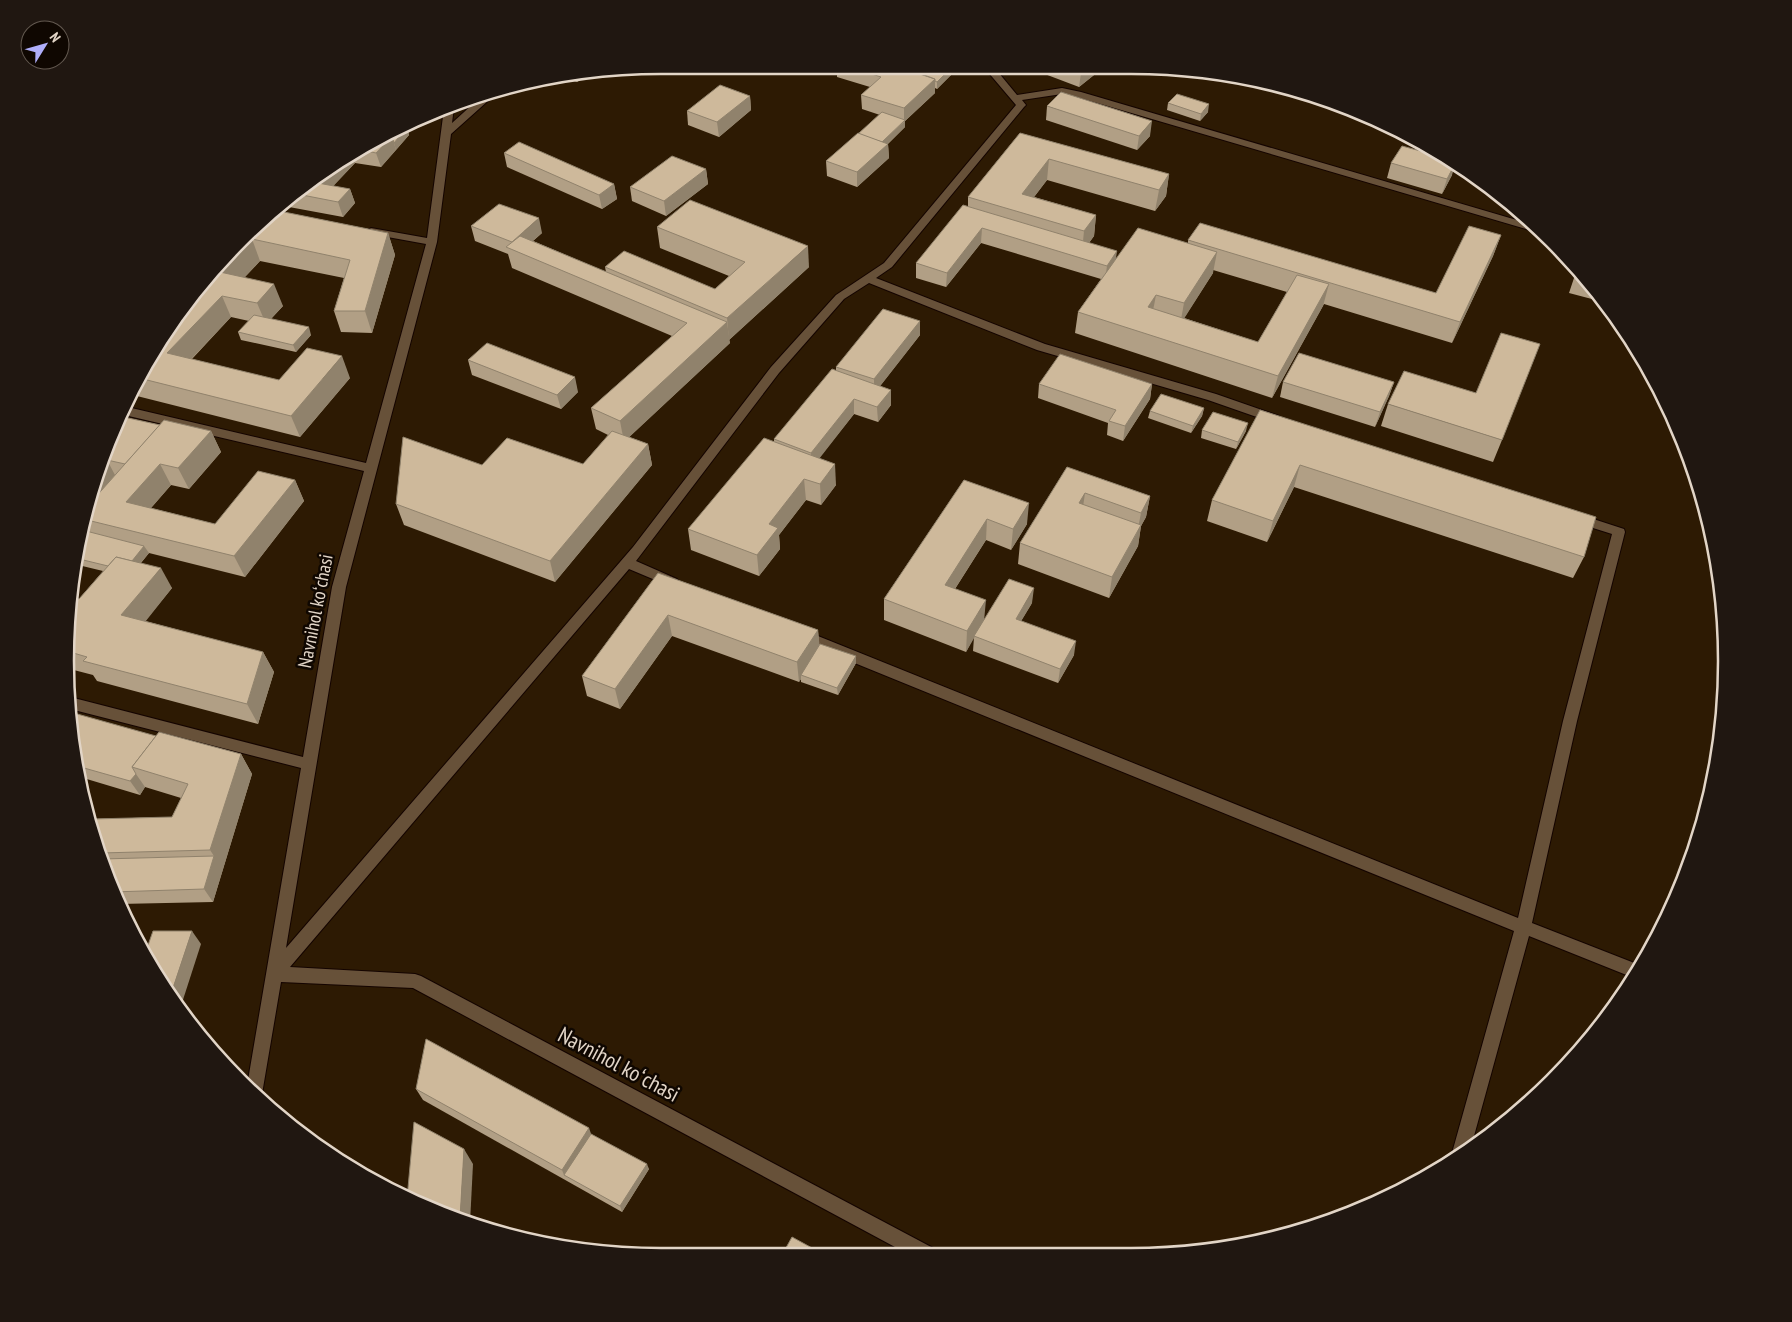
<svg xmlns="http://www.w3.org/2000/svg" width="1792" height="1322" font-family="'PT Sans Narrow',sans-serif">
<rect width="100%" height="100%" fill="#2d1a03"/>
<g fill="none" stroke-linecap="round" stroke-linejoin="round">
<defs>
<g id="minor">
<polygon points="991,65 1001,65 998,72 1017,95 1062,88 1081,92 1537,226 1543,234 1077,97 1062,94 1022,100 1026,105 1024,107 892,267 876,278 1045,344 1216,394 1279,416 1281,419 1279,422 1271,422 1208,400 1037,350 869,283 844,299 779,373 636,561 677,579 679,582 677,585 667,585 629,569 290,967 415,974 421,976 933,1248 936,1254 908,1254 413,988 281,982 262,1094 259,1100 247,1086 301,768 70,709 70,697 303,757 332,587 364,471 120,414 123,406 366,463 426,244 371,234 366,231 371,228 427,238 444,109 454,107 452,123 485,93 500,88 499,91 451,134 437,242 346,587 286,948 633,547 771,367 836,295 884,263 1016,105 988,72"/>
<polygon points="1578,514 1624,529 1625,532 1577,721 1532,923 1642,966 1634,978 1529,936 1471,1147 1454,1157 1452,1153 1514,931 798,640 796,636 803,631 808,632 1518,918 1563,721 1612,534 1574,522 1572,519"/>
</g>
</defs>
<use href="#minor" stroke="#140400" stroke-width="2"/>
<use href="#minor" fill="#675139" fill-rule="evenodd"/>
</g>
<g fill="#b19f85" fill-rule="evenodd">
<polygon points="837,65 892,65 919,73 953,66 953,73 937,89 935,88 935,93 905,121 905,127 888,144 889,158 857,187 827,176 826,161 880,115 862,109 861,95 870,87 837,77"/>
<polygon points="1021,65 1095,65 1094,75 1079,87"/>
<polygon points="612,72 603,78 592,74"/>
<polygon points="588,75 577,82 565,78"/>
<polygon points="750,96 751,110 719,137 688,125 687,111"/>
<polygon points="1168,103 1208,112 1200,121 1167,110"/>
<polygon points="1047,106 1150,136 1137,150 1046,120"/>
<polygon points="398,126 407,127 409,135 381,167 355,163 333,186 350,189 355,203 343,217 289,207 288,202 330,165"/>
<path d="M1020 133 1169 174 1166 196 1155 211 1047 180 1034 197 1096 215 1094 236 1089 243 1116 258 1188 243V240L1436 293 1501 235 1493 256 1452 343 1324 304 1272 398 1075 333 1078 312 1101 279 981 243 946 287 916 278V263L968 207V197ZM1213 270 1287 292 1258 342 1184 318 1213 273Z"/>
<polygon points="504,153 614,184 617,199 602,209 507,167"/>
<polygon points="1391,163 1452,175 1442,194 1387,178"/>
<polygon points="706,169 708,184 666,216 632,201 630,187"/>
<polygon points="279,211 388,233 395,255 372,333 341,332 334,311 344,278 260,261 244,278 283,306 271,319 311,335 296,352 241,340 238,332 249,321 231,317 192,359 279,380 350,378 300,437 129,394 213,268"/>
<polygon points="471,226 542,233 533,241 606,272 605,267 715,289 729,276 660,248 657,227 809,267 729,340 730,343 629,437 648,444 652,465 555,582 404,525 396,504 482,465 583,464 608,435 596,429 591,408 672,336 512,268 508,254 475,241"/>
<polygon points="1577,269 1604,298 1607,303 1569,293"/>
<polygon points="920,321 920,335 880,386 891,390 891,405 878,422 854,414 819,458 836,485 821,505 806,500 779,535 780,549 759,576 691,550 688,529 774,441 774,439 836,371 836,367"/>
<polygon points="468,360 578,392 561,409 472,375"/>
<polygon points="1283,382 1394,382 1389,396 1375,427 1280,397"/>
<polygon points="1039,384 1152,384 1150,399 1123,441 1107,435 1108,423 1038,398"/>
<polygon points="1388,404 1502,440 1493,462 1381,426"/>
<polygon points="1204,408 1202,416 1191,433 1148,418 1150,411"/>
<polygon points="1260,410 1584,557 1573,578 1294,487 1267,542 1207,521 1212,500"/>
<polygon points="119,416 160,425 211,431 221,452 189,489 171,485 151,508 215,524 295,480 304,501 245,577 149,553 141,563 172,588 145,621 263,652 274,672 258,724 97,681 93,675 70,669 70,597 79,599 103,571 74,564 79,538 86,531 82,525 85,509 115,475 97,495 90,493"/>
<polygon points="1202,430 1246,431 1236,449 1201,438"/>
<polygon points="1067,467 1150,496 1146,517 1141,526 1138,546 1109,598 1018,564 1020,543"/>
<polygon points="964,480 1027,524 1011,550 986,540 955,589 984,620 1032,603 1021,621 1074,655 1058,683 973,651 974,637 966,652 884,620 884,599"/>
<polygon points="658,573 818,630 819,644 856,663 838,695 801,682 801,679 799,682 672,636 620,709 587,696 582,676"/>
<polygon points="156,736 241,754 252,774 213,902 119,904 110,889 92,819 172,817 181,798 145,787 140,795 80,777 70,739"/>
<polygon points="416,1089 591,1134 649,1169 622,1212 423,1100"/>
</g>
<g fill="#90826c">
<polygon points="1090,65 1095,65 1094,75 1079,87 1081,73"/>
<polygon points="953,66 953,73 937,89 937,82"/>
<polygon points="612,72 603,78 602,73"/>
<polygon points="588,75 577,82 576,76"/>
<polygon points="935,79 935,93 905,121 905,127 879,152 879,144 904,122 904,108"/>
<polygon points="750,96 751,110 719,137 717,122"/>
<polygon points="1209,104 1208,112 1200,121 1201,114"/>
<polygon points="1152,121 1150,136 1137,150 1139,136"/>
<polygon points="407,127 409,135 396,150 394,143"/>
<polygon points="392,136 396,150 381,167 376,153"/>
<polygon points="888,144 889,158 857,187 857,172"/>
<polygon points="352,153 355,163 323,197 318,183 338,160"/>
<polygon points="1049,159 1047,180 1022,213 1022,194"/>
<polygon points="1456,162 1452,175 1442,194 1447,179"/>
<polygon points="706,169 708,184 666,216 664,201"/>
<polygon points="1169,174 1166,196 1155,211 1159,190"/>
<polygon points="614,184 617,199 602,209 599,195"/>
<polygon points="350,189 355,203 343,217 338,202"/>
<polygon points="1096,215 1094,236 1082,252 1084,231"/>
<polygon points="539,218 542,233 520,252 513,250 512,242"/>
<polygon points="982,228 981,243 946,287 947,273"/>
<polygon points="388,233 395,255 372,333 365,311"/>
<polygon points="1501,235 1493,256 1452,343 1460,322"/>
<polygon points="252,239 260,261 229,294 220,272"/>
<polygon points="808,246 809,267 729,340 727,318"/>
<polygon points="1117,251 1115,266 1105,280 1107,266"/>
<polygon points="1217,252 1213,273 1180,325 1184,303"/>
<polygon points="274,284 283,306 266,324 257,303"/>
<polygon points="1329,284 1323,306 1272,398 1278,376"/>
<polygon points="1156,295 1152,316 1148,307"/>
<polygon points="222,296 231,317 177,374 167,353"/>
<polygon points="920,321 920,335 874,394 874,379"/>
<polygon points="727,322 730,343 624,442 620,421"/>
<polygon points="309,327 311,335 296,352 293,345"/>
<polygon points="342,356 350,378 300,437 291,416"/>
<polygon points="575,377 578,392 561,409 557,395"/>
<polygon points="1394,382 1389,396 1375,427 1380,412"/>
<polygon points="1152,384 1150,399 1123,441 1125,426"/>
<polygon points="891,390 891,405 878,422 877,407"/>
<polygon points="854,399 854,414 812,468 811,453"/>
<polygon points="1204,408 1202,416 1191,433 1193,426"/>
<polygon points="1248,423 1246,431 1236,449 1238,442"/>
<polygon points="211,431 221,452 189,489 178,468"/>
<polygon points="648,444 652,465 555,582 550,561"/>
<polygon points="107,460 115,475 97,495 93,487 100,467"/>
<polygon points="160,464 171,485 138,523 126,502"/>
<polygon points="835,464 836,485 821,505 820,484"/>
<polygon points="1300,465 1294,487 1267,542 1273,521"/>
<polygon points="804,479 806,500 779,535 780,549 759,576 757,555 769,524"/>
<polygon points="295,480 304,501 245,577 234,556"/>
<polygon points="1085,493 1082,514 1079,503"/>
<polygon points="1150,496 1146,517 1141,526 1138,546 1109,598 1112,577 1137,533 1141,513"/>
<polygon points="1029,503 1027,524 1011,550 1013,529"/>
<polygon points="987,519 986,540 944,606 945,585"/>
<polygon points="144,546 149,553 128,578 124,570"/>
<polygon points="161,568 172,588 134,636 121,615"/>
<polygon points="1034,588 1032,603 1014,633 1016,619"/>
<polygon points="986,600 984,621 966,652 967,631"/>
<polygon points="668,615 672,636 620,709 615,689"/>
<polygon points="818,630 820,650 801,675 801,679 799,682 797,662"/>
<polygon points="1076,641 1074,655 1058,683 1060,669"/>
<polygon points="263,652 274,672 258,724 247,704"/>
<polygon points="856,656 856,663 838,695 837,688"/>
<polygon points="241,754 252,774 213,902 204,889 214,856 210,850"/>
<polygon points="136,774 145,787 140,795 130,781"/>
<polygon points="192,931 201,944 180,1009 171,994"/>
<polygon points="589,1128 593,1139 564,1175 562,1170"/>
<polygon points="464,1149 473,1164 470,1223 460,1219"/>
<polygon points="647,1164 649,1169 622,1212 620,1206"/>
</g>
<g fill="#ceb99b" stroke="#90826c">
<polygon points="844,65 892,65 935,79 904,108 861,95 881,77"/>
<polygon points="927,65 950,65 953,66 937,82 935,81 935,79 919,73"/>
<polygon points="1060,65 1090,65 1081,73"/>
<polygon points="720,85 750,96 717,122 687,111"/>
<polygon points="1061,92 1152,121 1139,136 1047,106"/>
<polygon points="1177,94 1209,104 1201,114 1168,103"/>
<polygon points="882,112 905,120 882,142 858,134"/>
<polygon points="398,126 407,127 394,143 392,136 384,134"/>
<polygon points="858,133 888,144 857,172 826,161"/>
<polygon points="1020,133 1169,174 1159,190 1049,159 1022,194 1096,215 1084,231 968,197"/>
<polygon points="384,134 392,136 376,153 358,149"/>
<polygon points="519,142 614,184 599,195 504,153"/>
<polygon points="1402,146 1450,159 1456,162 1447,179 1391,163"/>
<polygon points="672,156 706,169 664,201 630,187"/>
<polygon points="338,160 318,183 350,189 338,202 297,194 330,165"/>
<polygon points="690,200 808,246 727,318 605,267 624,251 715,289 745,262 657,227"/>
<polygon points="499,204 539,218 512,242 471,226"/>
<polygon points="963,205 1117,251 1107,266 982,228 947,273 916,263"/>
<polygon points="279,211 388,233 365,311 334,311 350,260 252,239 220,272 274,284 257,303 222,296 167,353 279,380 307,348 342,356 291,416 139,378 213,268"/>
<polygon points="1200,223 1436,293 1469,226 1501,235 1460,322 1188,240"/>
<polygon points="1138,228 1217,252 1184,303 1156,295 1148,307 1258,342 1297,275 1329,284 1278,376 1078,312"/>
<polygon points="520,236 727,322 620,421 591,408 687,323 506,247"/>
<polygon points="1578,271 1589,282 1576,278"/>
<polygon points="883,309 920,321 874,379 836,367"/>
<polygon points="254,315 309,327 293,345 238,332"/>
<polygon points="1501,333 1540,344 1502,440 1388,404 1404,371 1476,393"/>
<polygon points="487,343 575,377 557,395 468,360"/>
<polygon points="1299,353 1394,382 1380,412 1283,382"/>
<polygon points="1060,354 1152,384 1125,426 1109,421 1116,410 1039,384"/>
<polygon points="832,369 891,390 877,407 854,399 811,453 774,439"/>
<polygon points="1161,394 1204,408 1193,426 1150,411"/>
<polygon points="1260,410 1596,517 1584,557 1300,465 1273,521 1212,500"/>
<polygon points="1213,412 1248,423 1238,442 1202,430"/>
<polygon points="119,416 160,425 125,464 107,460 100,467"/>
<polygon points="164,420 211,431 178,468 160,464 126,502 215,524 258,471 295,480 234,556 83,519 85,509"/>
<polygon points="612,431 648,444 550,561 396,504 403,437 482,465 507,438 583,464"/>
<polygon points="764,438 835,464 820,484 804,479 769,524 778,528 757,555 688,529"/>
<polygon points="1067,467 1150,496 1141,513 1085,493 1079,503 1141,525 1112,577 1020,543"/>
<polygon points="964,480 1029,503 1013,529 987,519 945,585 986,600 967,631 884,599"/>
<polygon points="86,531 144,546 132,561 116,557 108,566 75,558 79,538"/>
<polygon points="116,557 161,568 121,615 263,652 247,704 83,661 87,657 70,652 70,597 79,599"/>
<polygon points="658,573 818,630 797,662 668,615 615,689 582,676"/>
<polygon points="1009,579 1034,588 1016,619 1076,641 1060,669 974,636"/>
<polygon points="820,644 856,656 837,688 801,675"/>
<polygon points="70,712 156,736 132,767 136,774 130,781 77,766 70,739"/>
<polygon points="159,732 241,754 210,850 101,853 92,819 172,817 188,784 132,767"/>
<polygon points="214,856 204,889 112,892 110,889 102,859"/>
<polygon points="153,931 192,931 171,994 146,951"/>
<polygon points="426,1039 589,1128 562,1170 416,1089"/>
<polygon points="414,1122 464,1149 460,1219 407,1199"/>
<polygon points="591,1134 647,1164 620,1206 564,1175"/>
<polygon points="792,1237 823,1254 782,1255"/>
</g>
<g text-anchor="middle" stroke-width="5" stroke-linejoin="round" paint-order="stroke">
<g font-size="19" fill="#e2d5c7" stroke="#0f0701">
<text transform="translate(315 611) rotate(-79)" y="7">Navnihol koʻchasi</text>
</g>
<g font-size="22" fill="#e2d5c7" stroke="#0f0701">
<text transform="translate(619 1064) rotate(28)" y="8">Navnihol koʻchasi</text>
</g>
</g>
<path d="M0 0H1792V1322H0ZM661 74H1131A587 587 0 0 1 1718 661V661A587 587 0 0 1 1131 1248H661A587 587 0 0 1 74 661V661A587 587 0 0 1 661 74Z" fill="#201711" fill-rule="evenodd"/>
<path fill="none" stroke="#e2d5c7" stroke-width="2.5" d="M661 74H1131A587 587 0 0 1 1718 661V661A587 587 0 0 1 1131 1248H661A587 587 0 0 1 74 661V661A587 587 0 0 1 661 74Z"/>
<g transform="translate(45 45) rotate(53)"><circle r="24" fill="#0f0701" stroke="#635950"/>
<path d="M0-4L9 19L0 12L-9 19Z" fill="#afaefa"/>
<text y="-8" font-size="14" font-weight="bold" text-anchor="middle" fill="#e2d5c7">N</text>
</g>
</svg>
